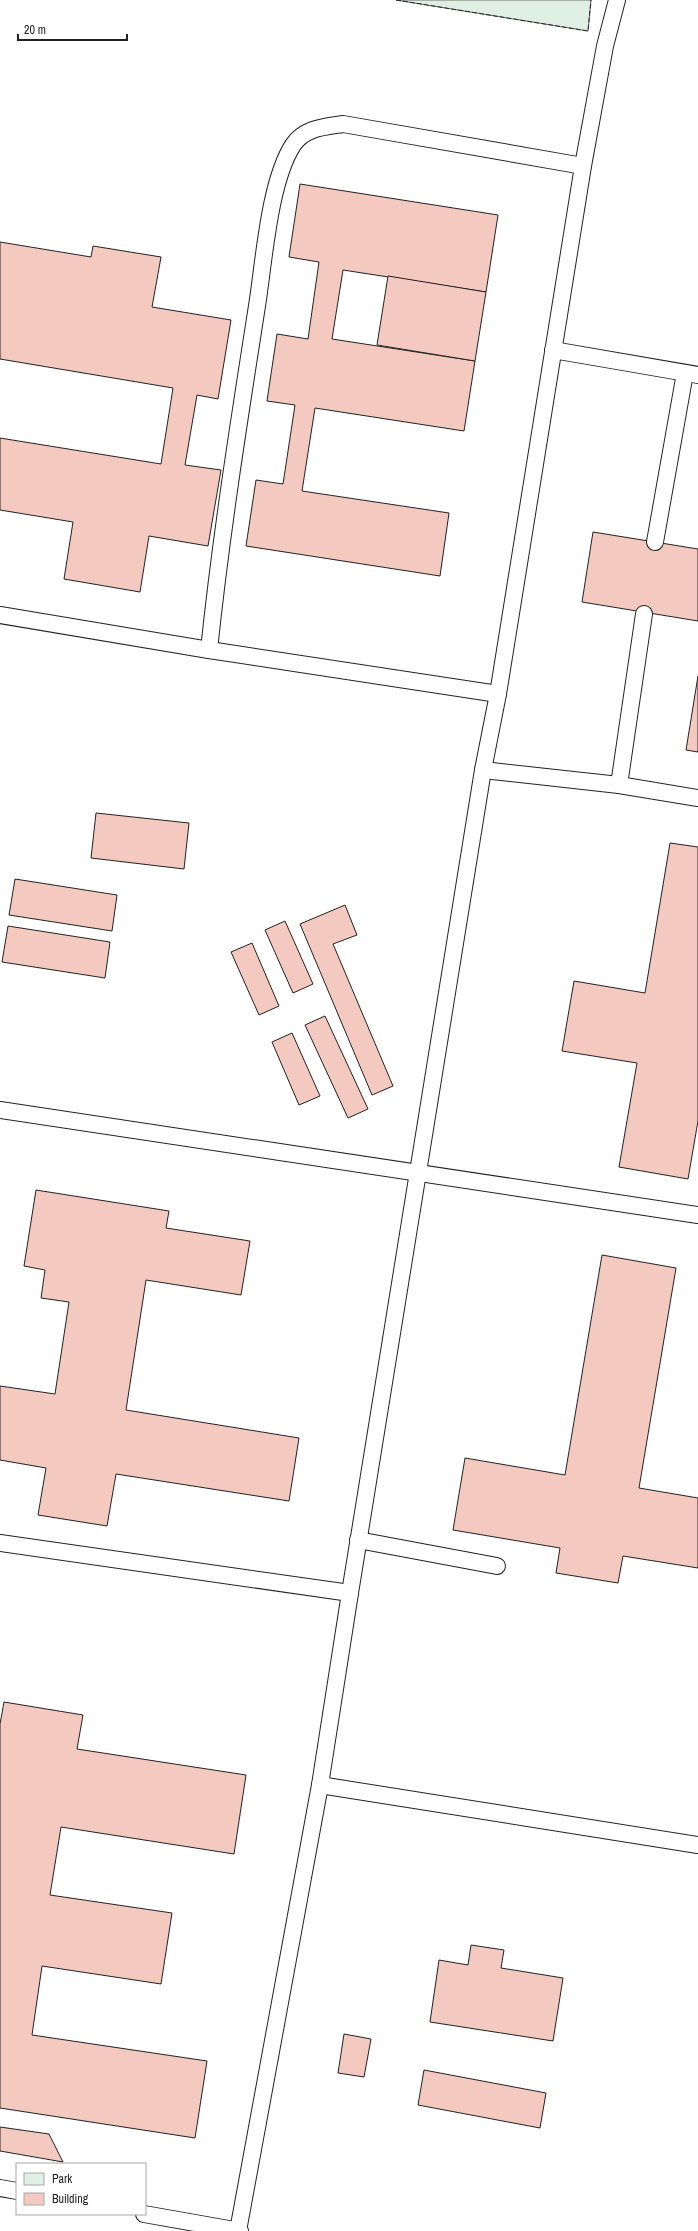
<svg xmlns="http://www.w3.org/2000/svg" width="698" height="2231" font-family="'Archivo Narrow',sans-serif">
<rect width="100%" height="100%" fill="#fff"/>
<polygon fill="#e0efe3" stroke="#6f6f6f" points="396,0 591,0 588,31"/>
<g fill="#f3c9c0" stroke="#222">
<polygon points="300,184 498,215 486,292 343,270 332,339 475,361 464,431 315,408 302,491 449,513 440,576 246,546 256,480 283,484 295,405 267,401 277,334 308,339 319,262 289,257"/>
<polygon points="0,242 91,257 93,246 161,257 152,307 231,320 218,399 197,395 185,465 221,470 208,546 149,536 140,592 64,579 73,522 0,510 0,438 161,464 173,388 0,359"/>
<polygon points="388,276 486,292 475,361 377,345"/>
<polygon points="593,532 698,549 698,621 582,602"/>
<polygon points="698,676 698,752 686,750"/>
<polygon points="96,813 189,823 184,869 91,858"/>
<polygon points="670,843 698,847 698,1121 688,1179 619,1167 637,1063 562,1051 574,981 645,993"/>
<polygon points="15,879 117,895 112,931 9,915"/>
<polygon points="345,905 357,935 333,944 393,1086 372,1095 300,924"/>
<polygon points="285,921 313,984 293,993 265,930"/>
<polygon points="8,926 110,942 105,978 2,962"/>
<polygon points="252,943 279,1006 259,1015 231,952"/>
<polygon points="325,1016 368,1109 348,1118 305,1025"/>
<polygon points="292,1033 320,1096 299,1105 272,1042"/>
<polygon points="36,1190 169,1211 166,1228 250,1241 241,1295 146,1280 126,1410 299,1438 289,1501 116,1474 107,1526 38,1515 46,1468 0,1460 0,1386 55,1394 69,1302 41,1298 45,1270 24,1266"/>
<polygon points="602,1255 676,1268 639,1488 698,1498 698,1568 623,1556 618,1583 556,1573 560,1548 453,1530 465,1458 565,1475"/>
<polygon points="4,1702 83,1715 77,1749 246,1775 234,1854 61,1827 50,1895 172,1913 161,1984 42,1966 32,2035 207,2061 195,2138 0,2108 0,1724"/>
<polygon points="471,1945 504,1950 501,1968 563,1978 553,2041 430,2022 439,1960 468,1965"/>
<polygon points="344,2034 371,2039 364,2077 338,2073"/>
<polygon points="424,2070 546,2093 540,2128 418,2105"/>
<polygon points="0,2127 49,2134 63,2162 0,2151"/>
</g>
<g fill="none" stroke-linecap="round" stroke-linejoin="round">
<defs>
<g id="service">
<polyline points="553,350 698,375"/>
<polyline points="655,542 685,373"/>
<path d="M0 615 209 650C221 535 239 421 257 306 264 262 269 182 293 145 304 128 324 127 343 124L583 166"/>
<polyline points="209,650 498,694"/>
<polyline points="483,770 619,785 698,798"/>
<polyline points="619,785 644,614"/>
<polyline points="0,1110 698,1215"/>
<polyline points="358,1540 497,1566"/>
<polyline points="0,1543 350,1593 320,1785 238,2231"/>
<polyline points="350,1593 483,770 498,694 583,166 605,46 617,0"/>
<polyline points="320,1785 698,1845"/>
<polyline points="0,2188 17,2191"/>
<polyline points="144,2214 240,2231"/>
</g>
</defs>
<use href="#service" stroke="#222" stroke-width="18"/>
<use href="#service" stroke="#fff" stroke-width="16"/>
<polyline stroke="#222" stroke-width="1" stroke-dasharray="5 2" stroke-linecap="butt" points="396,0 588,31 591,0"/>
</g>
<rect x="16" y="2163" width="130" height="52" fill="#ffffff" stroke="#a7a7a7"/>
<rect x="24" y="2173" width="20" height="12" fill="#e0efe3" stroke="#a7a7a7"/>
<text x="52" y="2183" font-size="12" fill="#222222">Park</text>
<rect x="24" y="2193" width="20" height="12" fill="#f3c9c0" stroke="#a7a7a7"/>
<text x="52" y="2203" font-size="12" fill="#222222">Building</text>
<path d="M18 34v6h109v-6" fill="none" stroke="#222222" stroke-width="2"/>
<text x="24" y="34" font-size="12" fill="#222222" stroke="#ffffff" stroke-width="3" paint-order="stroke">20 m</text>
</svg>
